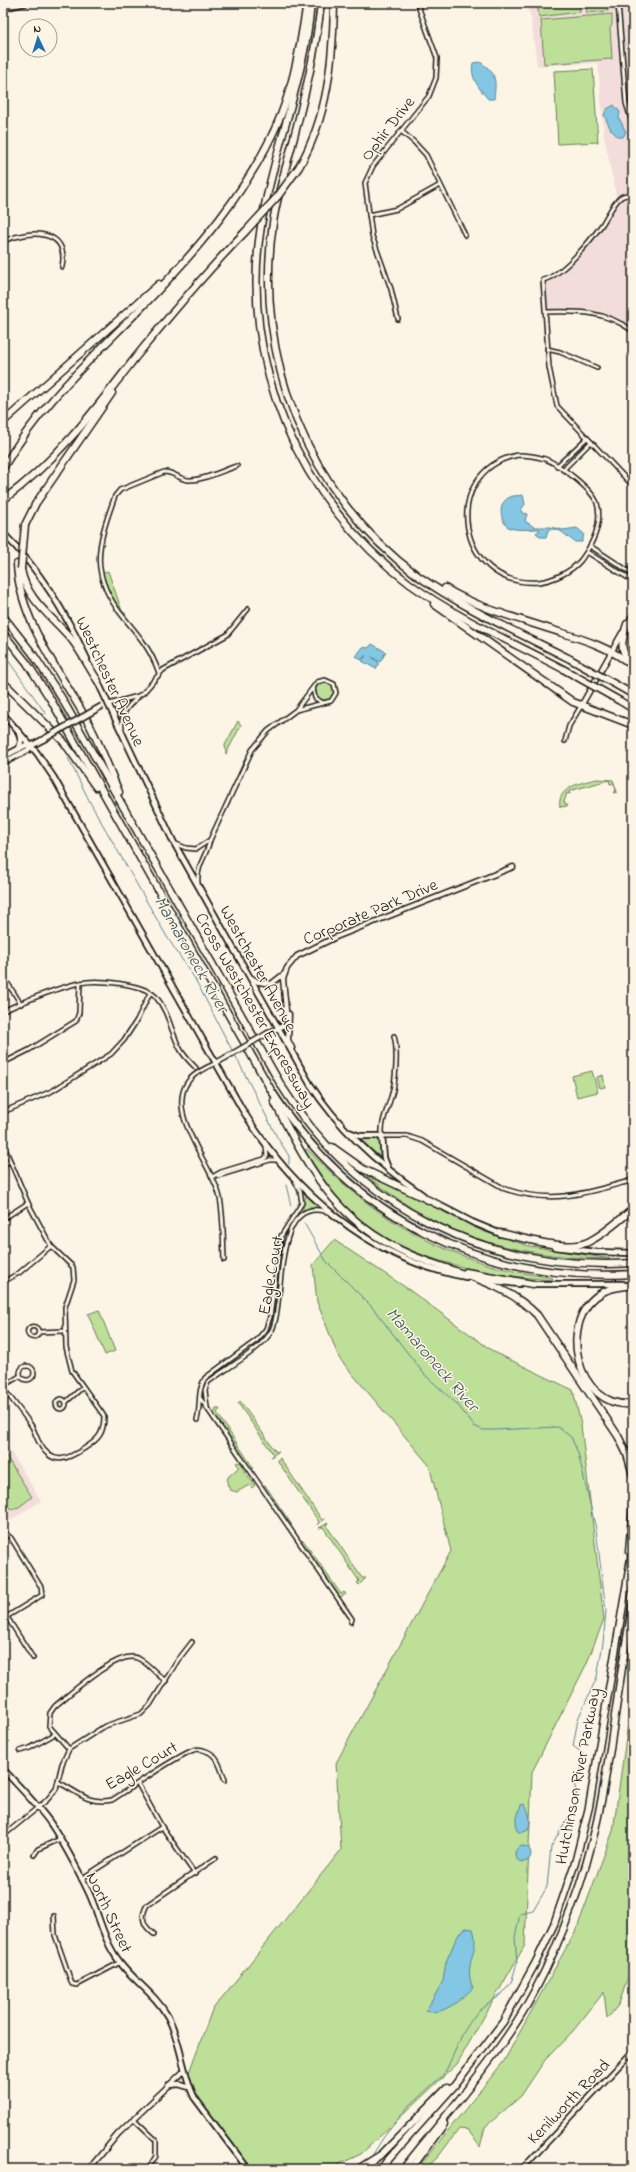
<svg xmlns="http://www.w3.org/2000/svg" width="636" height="2172" font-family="'Indie Flower',sans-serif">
<rect width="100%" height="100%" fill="#fcf5e5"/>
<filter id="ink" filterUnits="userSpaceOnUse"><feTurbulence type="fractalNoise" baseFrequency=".025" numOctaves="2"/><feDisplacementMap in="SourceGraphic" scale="8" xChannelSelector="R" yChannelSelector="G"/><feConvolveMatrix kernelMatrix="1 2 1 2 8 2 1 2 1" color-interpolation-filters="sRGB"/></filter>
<g filter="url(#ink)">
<g fill="#f2ddda">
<polygon points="526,3 633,3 633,331 612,318 591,313 546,312 543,280 558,273 585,246 601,226 617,200 604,136 598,63 537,66 531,18"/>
<polygon points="3,1439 41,1501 3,1525"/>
</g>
<g fill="#bddf98" stroke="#6c7e5a">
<polygon points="537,3 579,3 580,12 539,17"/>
<polygon points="586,3 607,3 608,11 587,13"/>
<polygon points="612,14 612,25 610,28 612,59 544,64 541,20"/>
<polygon points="593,69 598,142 558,144 554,71"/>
<polygon points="108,571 122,611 126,614 124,615 107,589 102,573"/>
<circle cx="325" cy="691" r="9"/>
<polygon points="238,721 241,725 226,754 225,745"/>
<path d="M597 779 613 780 617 792 613 793 616 791 614 783 610 784 609 780 569 791 570 794 567 793 564 802 567 806 560 807C556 787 583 782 597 779Z"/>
<polygon points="592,1071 598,1092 577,1097 572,1076"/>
<polygon points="603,1075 605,1087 600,1088 597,1077"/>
<polygon points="359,1138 378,1138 381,1140 380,1157"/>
<path d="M307 1149C361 1204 412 1241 487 1264 508 1271 531 1274 553 1278L552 1280C487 1275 413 1263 361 1220 339 1203 324 1180 309 1157L305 1150Z"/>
<path d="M368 1174 482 1231 529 1246 612 1259C539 1258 462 1244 401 1201 389 1193 378 1184 367 1176Z"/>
<polygon points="306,1195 317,1206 310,1207 302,1212"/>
<polygon points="334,1240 408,1289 494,1352 573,1390 581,1425 604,1619 587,1663 532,1772 525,1945 457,2064 361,2154 329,2169 252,2169 197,2097 188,2075 212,2010 341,1850 336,1763 451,1551 429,1465 339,1358 317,1302 313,1265"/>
<polygon points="99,1310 115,1351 105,1355 88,1314"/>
<polygon points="240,1401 276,1452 279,1451 271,1457 273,1454 238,1403"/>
<polygon points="216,1409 220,1409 217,1413 254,1469 251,1469 214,1414"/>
<polygon points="3,1451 32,1497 19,1507 11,1509 3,1504"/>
<polygon points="280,1458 322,1520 325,1519 317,1525 319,1522 277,1460"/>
<polygon points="238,1462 242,1463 244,1471 255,1485 252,1488 249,1485 237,1492 230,1490 227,1483 228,1477 239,1467 236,1463"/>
<polygon points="264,1485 265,1485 292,1525 290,1524 264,1487"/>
<polygon points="328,1523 326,1525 362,1578 366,1578 359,1585 357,1583 359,1581 323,1527 319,1528"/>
<polygon points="303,1540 341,1594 344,1592 346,1594 341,1597 338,1596 301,1542"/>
<polygon points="633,1687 633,1962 619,2004 607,2019 604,1992 573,2031 545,2060 521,2096 485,2127 480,2147 468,2130 459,2129 438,2157 425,2169 417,2169 504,2061 577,1928 613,1831"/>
</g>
<g fill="#83c7e4" stroke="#5a8394">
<path d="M480 62C497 73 496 80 494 99H488C479 88 470 78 473 63Z"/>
<polygon points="614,105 620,112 619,118 626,132 623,137 618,137 611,130 604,115 607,109"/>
<path d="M523 495 525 504 521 510 522 513 527 514 525 521 534 527H550L563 530 577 528 584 534 582 542H575C566 537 560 526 548 530L546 537H541L536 533 540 530 539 529C531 529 514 531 508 527 499 519 498 502 510 497 514 495 519 496 523 495Z"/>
<polygon points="372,644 386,652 380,662 372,657 379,663 376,669 362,661 366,655 361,660 356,656 363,647 368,648"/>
<path d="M524 1804C529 1810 532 1823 528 1830L521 1833 517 1831 516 1821 521 1805Z"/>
<circle cx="523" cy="1854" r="8"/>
<path d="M466 1928 473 1929C481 1951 462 1963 473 1988 461 1999 444 2016 426 2011L443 1981 446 1962 455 1941 461 1931Z"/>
</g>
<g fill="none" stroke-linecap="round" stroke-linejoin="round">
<g stroke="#5a8394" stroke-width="1">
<polyline points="3,653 46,714"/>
<polyline points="68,758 91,804 167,937 195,979 233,1052"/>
<polyline points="235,1055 277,1137 289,1156 289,1164"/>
<polyline points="286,1185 291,1206"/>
<polyline points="304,1223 326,1261 372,1307 424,1374 457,1404 474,1426 483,1430 494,1430 558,1427 571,1437 578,1453 596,1529 606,1611 603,1643 597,1677 578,1719 573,1746 582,1753 586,1759 574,1782 578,1801 551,1847 547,1887 533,1911 520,1914 515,1937 517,1963 511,1983 501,1995 478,2011 470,2022 463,2033 445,2073 407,2108 383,2138 372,2156"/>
</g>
<defs>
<g id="minor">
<polyline points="618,3 626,103 633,126"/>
<polyline points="401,131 414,142 426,155 465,235"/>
<path d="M633 194C629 195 624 195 621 197 614 202 608 215 603 223 592 239 562 276 543 280L549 367 557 406 633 486"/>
<polyline points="369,215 397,209 440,185"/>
<path d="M3 241C29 230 70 228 62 267"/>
<path d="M546 312C580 311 605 311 633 331"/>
<polyline points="398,319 391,289 372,236 365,183 373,166 429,96 436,78 437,58 417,3"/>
<polyline points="547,349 560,352 597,368"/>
<path d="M518 455C527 455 535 456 545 459 559 464 592 489 597 503 603 523 592 545 581 560 571 572 554 580 539 582 457 589 438 471 518 455Z"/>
<polyline points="557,466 587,438"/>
<polyline points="563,470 591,442"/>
<polyline points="590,546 633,574"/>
<polyline points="587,552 633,581"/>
<path d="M159 673C151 650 140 637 125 619 88 575 97 546 115 496L120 490 164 472C174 472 179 479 188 480 203 481 223 470 237 466"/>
<polyline points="313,689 315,698 323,703"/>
<polyline points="109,704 138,696 143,693 163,670 227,635 248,609"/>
<path d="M122 731C120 714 127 707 138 697"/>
<polyline points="565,741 569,726 581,706"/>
<polyline points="176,844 186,848 196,849 210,840"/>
<path d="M198 883C196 866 207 855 210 840L252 750 268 731 296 710 317 682 325 680 334 684 336 693 331 701 296 710"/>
<polyline points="3,976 21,1004"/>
<path d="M3 1011C25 1001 57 988 80 983 97 979 145 984 156 997 170 1013 171 1035 182 1052 186 1058 191 1063 196 1068"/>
<path d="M394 1036C398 1050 396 1083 391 1097 387 1111 381 1121 382 1136H407L422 1141 505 1189C554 1205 586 1193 633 1180"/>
<polyline points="3,1063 29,1050 76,1021 79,1013 80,983"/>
<path d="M216 1063C207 1067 196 1072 190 1079 163 1110 210 1162 219 1194 224 1211 223 1242 224 1260"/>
<polyline points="3,1112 52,1091 111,1054 124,1040 137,1020 150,993"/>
<path d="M3 1144 28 1203 51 1246 73 1267 74 1280 65 1307 66 1347 72 1371 104 1416C104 1433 99 1439 85 1448 68 1459 53 1467 40 1444 36 1438 35 1431 31 1425 22 1412 12 1400 3 1388"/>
<polyline points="3,1165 10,1161"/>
<polyline points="218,1176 270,1160 277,1160"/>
<polyline points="212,1177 221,1172 264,1159 267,1156 266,1146"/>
<polyline points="3,1219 28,1203"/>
<polyline points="3,1282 19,1273 51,1246"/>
<circle cx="33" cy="1332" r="5.5"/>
<polyline points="39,1332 64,1331"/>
<circle cx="27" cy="1373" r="7"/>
<polyline points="3,1386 20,1376"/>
<polyline points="200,1398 352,1619 351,1622"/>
<circle cx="61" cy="1404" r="5"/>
<polyline points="66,1402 83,1387"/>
<path d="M207 1407 205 1390 208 1382C225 1369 263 1349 272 1330 286 1303 271 1193 328 1212"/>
<path d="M197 1420C201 1405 197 1391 205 1378L257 1340 266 1329 270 1317 281 1236 302 1203 300 1191 295 1181"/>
<polyline points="7,1617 33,1658"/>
<polyline points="3,1619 42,1595 41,1587 11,1538 5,1533"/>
<path d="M69 1749 49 1726 50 1713 55 1706C70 1694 118 1650 137 1658 148 1662 156 1675 166 1681"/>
<polyline points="20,1751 30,1748 55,1734"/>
<path d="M58 1782C78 1792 88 1805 112 1800 136 1785 165 1763 191 1751 195 1749 201 1749 206 1751 218 1755 221 1769 225 1780"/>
<polyline points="138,1784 162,1827 195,1874"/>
<polyline points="3,1836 47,1800 56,1789 62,1764 69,1749 105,1726 141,1714 150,1705 178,1660 192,1642"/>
<polyline points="34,1855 38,1849 60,1839"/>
<polyline points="81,1879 162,1827"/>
<polyline points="54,1916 55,1935 72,1984 77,1985 119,1963"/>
<path d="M154 1934C143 1926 140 1917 147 1905L216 1858"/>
<polyline points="134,2119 156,2140 156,2156 148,2169"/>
</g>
<g id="tertiary">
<polyline points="627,625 633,614"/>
<polyline points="581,706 622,633"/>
<polyline points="250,977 258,982 271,984 284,974"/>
<polyline points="289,1014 288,1040 292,1048"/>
<polyline points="268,1033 283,1026 287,1020 283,979 287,968 297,956 336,937 513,867"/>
<polyline points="216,1063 225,1058"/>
<polyline points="89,2169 118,2134 184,2071"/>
<polyline points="522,2169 633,2051"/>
</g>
<g id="secondary">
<polyline points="3,8 25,3"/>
<path d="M3 533C40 570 65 612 87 659"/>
<path d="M97 680 174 843 310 1084C339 1129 379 1165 423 1195"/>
<path d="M3 714 37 753 54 778 242 1109C291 1190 370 1260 466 1277"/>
<polyline points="19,749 21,741 19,733"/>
<polyline points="3,757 26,745 31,746"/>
<polyline points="3,763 28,750 31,746 44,739"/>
<polyline points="349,1132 360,1136 382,1136 384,1158 388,1168"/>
<polyline points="437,1204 472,1222 501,1234"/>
<polyline points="555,1247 596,1252 633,1253"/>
<polyline points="485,1280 519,1284"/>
<polyline points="531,1284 623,1284"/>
<path d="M3 1769C19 1787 37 1804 51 1824 65 1845 78 1870 89 1893 98 1912 102 1934 113 1952 127 1977 154 1991 168 2017 181 2042 182 2071 194 2097L248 2169"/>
<polyline points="169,2085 179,2084 189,2087"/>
</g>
<g id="motorway">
<path d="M311 3C305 79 273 151 261 226 239 362 299 502 410 584 457 618 512 642 563 669"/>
<path d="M321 3C316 50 305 95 293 141 286 168 277 195 273 223 253 357 307 495 418 576 465 609 519 633 570 659"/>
<path d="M299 167C328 117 333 60 334 3"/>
<polyline points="3,422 159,284"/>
<path d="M3 468C38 407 90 360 139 310 194 254 251 189 281 115 295 79 301 41 307 3"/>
<path d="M3 500C56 462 95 410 135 358 170 315 206 272 245 232"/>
<polyline points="25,525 36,503 112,393"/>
<path d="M17 564C19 620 62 675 88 722 100 744 109 769 119 792"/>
<path d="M21 569C26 600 53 617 72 640 82 653 89 668 98 681"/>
<path d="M445 588C480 609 520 619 559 632 586 640 611 648 633 666"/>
<polyline points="434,604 573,702 633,725"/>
<path d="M3 616 33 654 61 697 281 1085C358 1209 488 1272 633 1263"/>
<path d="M627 624C623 637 618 648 629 660"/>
<path d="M3 633 27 663 51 700 271 1090C351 1217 483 1283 633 1274"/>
<polyline points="3,682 63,741 96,787"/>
<polyline points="627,691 633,695"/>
<polyline points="620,701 633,709"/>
<path d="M274 1101C313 1177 341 1230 426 1261 465 1275 508 1285 537 1315L618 1436 627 1454 633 1475"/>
<polyline points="332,1147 363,1169 439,1205"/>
<path d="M500 1233C524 1238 566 1252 588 1242 605 1234 619 1220 633 1209"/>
<polyline points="466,1272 533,1284"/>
<path d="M633 1285C623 1287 612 1287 603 1292 555 1318 576 1410 633 1404"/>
<polyline points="629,1551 633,1506"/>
<polyline points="358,2169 382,2154 447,2088"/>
<polyline points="380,2169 454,2086 503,2022 536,1962 554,1924 575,1863 589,1807 633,1546"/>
<path d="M403 2169C437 2126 474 2084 505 2039 538 1993 562 1937 580 1884 610 1794 614 1697 633 1605"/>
<polyline points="411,2169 444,2124"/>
</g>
</defs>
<use href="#minor" stroke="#1c1c1c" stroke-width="6"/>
<use href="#tertiary" stroke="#1c1c1c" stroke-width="7"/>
<use href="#secondary" stroke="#1c1c1c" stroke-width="8"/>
<use href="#motorway" stroke="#1c1c1c" stroke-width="9"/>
<use href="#minor" stroke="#fcf5e5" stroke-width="3"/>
<use href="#tertiary" stroke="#fcf5e5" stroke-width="4"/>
<use href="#secondary" stroke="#fcf5e5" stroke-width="4.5"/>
<use href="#motorway" stroke="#fcf5e5" stroke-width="6"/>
<defs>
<polyline id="tertiary-bridge" points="225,1058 268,1033"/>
<polyline id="secondary-bridge" points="44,739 102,706"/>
<g id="motorway-bridge">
<polyline points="245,232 278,196 299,167"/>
<polyline points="21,569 25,525"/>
<polyline points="570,659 627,691"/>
<polyline points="563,669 620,701"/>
</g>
</defs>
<use href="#tertiary-bridge" stroke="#1c1c1c" stroke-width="7" stroke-linecap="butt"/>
<use href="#secondary-bridge" stroke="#1c1c1c" stroke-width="8" stroke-linecap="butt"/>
<use href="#motorway-bridge" stroke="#1c1c1c" stroke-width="9" stroke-linecap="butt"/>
<use href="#tertiary-bridge" stroke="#fcf5e5" stroke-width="4"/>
<use href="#secondary-bridge" stroke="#fcf5e5" stroke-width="4.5"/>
<use href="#motorway-bridge" stroke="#fcf5e5" stroke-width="6"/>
</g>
</g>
<g text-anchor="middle" stroke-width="3" stroke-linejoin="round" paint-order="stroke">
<g font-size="17" fill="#1c1c1c" stroke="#fcf5e5">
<text transform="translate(387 128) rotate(-52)" y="6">Ophir Drive</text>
<text transform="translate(111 681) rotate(65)" y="6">Westchester Avenue</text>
<text transform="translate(370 911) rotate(-23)" y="6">Corporate Park Drive</text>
<text transform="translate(259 968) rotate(61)" y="6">Westchester Avenue</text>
<text transform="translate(256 1010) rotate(60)" y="6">Cross Westchester Expressway</text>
<text transform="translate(270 1275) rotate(-80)" y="6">Eagle Court</text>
<text transform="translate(141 1765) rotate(-30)" y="6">Eagle Court</text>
<text transform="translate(577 1776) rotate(-79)" y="6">Hutchinson River Parkway</text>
<text transform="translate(110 1912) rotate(65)" y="6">North Street</text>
<text transform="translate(568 2101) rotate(-46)" y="6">Kenilworth Road</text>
</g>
<g font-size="18" font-style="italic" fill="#405862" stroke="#fcf5e5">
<text transform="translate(192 954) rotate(60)" y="6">Mamaroneck River</text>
<text transform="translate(433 1359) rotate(49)" y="6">Mamaroneck River</text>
</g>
</g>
<rect width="636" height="2172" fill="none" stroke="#fcf5e5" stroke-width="16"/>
<rect x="8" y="8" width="620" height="2156" fill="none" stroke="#1c1c1c" stroke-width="1.5" filter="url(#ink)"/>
<g transform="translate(38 38) rotate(356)"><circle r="19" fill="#fcf5e5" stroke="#a29e95"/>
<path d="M0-3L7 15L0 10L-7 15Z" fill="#1f6fb2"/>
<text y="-6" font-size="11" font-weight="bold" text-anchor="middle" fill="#1c1c1c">N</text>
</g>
</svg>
